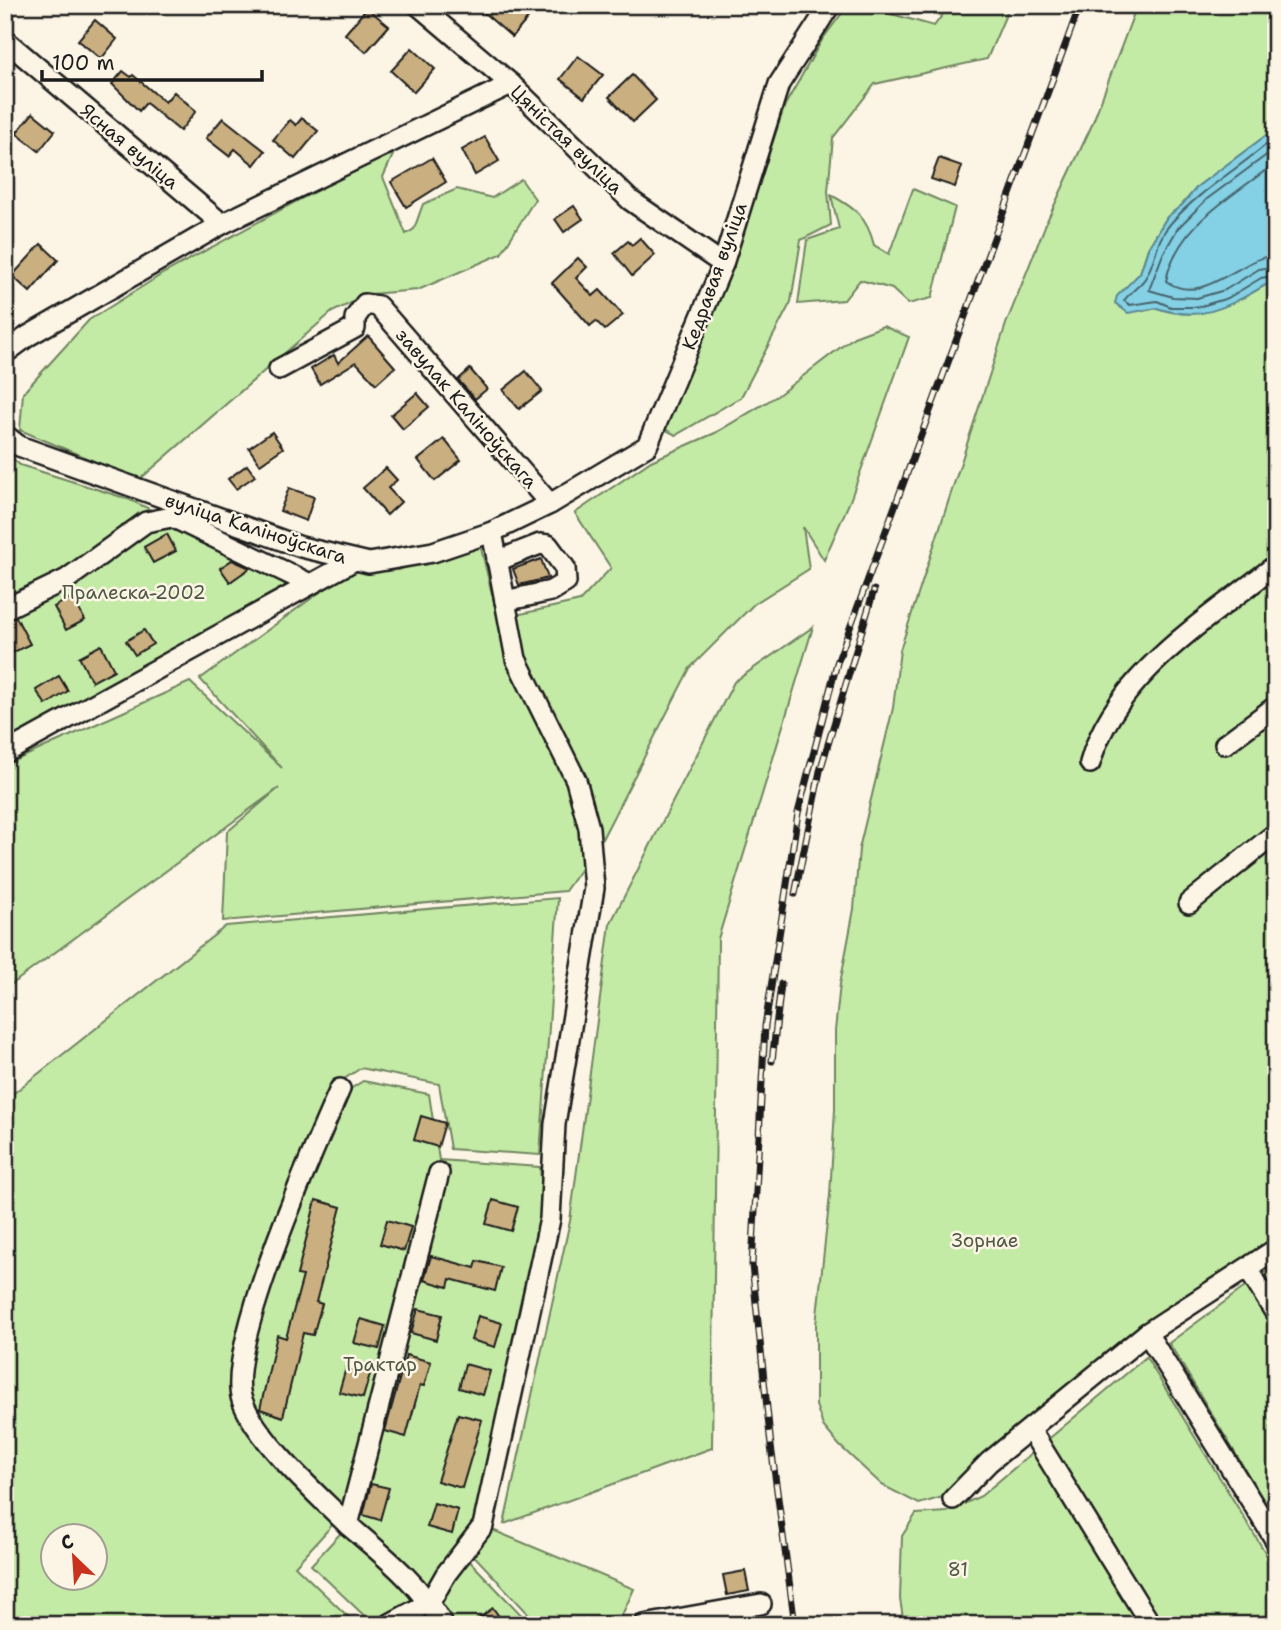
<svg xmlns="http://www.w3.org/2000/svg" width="1281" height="1630" font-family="'Shantell Sans',sans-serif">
<rect width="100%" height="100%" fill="#fcf5e5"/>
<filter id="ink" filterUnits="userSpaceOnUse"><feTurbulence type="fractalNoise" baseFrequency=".0143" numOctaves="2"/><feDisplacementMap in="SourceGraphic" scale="14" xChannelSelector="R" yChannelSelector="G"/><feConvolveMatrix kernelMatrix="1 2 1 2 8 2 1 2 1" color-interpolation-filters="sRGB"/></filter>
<g filter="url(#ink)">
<g fill="#c4eba6" stroke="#708461" stroke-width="2" fill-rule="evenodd">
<polygon points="848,5 860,5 934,26 950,5 1010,5 987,59 875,84 833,138 828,191 831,225 801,240 791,302 741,397 676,435 662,428 731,269 785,105 822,40"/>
<path d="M1137 5H1276V128L1198 186 1182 205 1167 217 1148 248 1140 273 1130 284 1143 311 1157 308C1189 319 1215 313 1246 296 1257 291 1264 284 1276 281V1237L1245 1259 953 1494 919 1504 882 1485 839 1445 823 1426 816 1405V1325L830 1195 835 1109V1031L840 984 854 909 859 849 893 708 900 650 1006 324 1047 221 1091 127Z"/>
<polygon points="393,155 383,177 406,234 414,229 423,204 457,189 492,198 521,179 535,199 501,254 418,290 370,294 332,312 139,480 20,430 23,393 89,320 164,273 380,156"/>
<path d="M913 189 955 207 932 298 908 304 892 289 860 280 844 300 798 304 807 240 839 229 831 195C855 208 867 217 874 245L889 254Z"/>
<polygon points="883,326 909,337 850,501 824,560 803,527 809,569 754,604 690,668 602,839 565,891 223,921 227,832 279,788 5,989 5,765 190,682 282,768 200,679 349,571 398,570 480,544 498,619 580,601 611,568 575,513 651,461 715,433 777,396 854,337"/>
<polygon points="5,452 20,465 128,499 308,583 5,753"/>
<polygon points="813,627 718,939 712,1448 504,1524 570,1221 610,924 734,682"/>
<path d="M558 898 540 1155 450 1149 439 1084 361 1068 335 1085 232 1371 246 1421 335 1522 295 1566 357 1625H5V1100L226 926ZM52 1536H94V1578H52Z"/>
<polygon points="363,1081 429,1094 439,1160 540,1167 544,1219 477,1524 461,1552 531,1625 374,1625 311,1565 351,1522 298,1467 257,1415 244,1371 288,1226 344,1093"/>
<polygon points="1276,1264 1276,1521 1169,1343"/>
<polygon points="1146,1357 1276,1570 1276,1625 904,1625 900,1599 902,1536 916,1514 947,1512 981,1496"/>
<polygon points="483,1526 634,1589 622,1615 537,1623 466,1547"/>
</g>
<path fill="#84d0e4" stroke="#5a8894" stroke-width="2" d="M1276 128V281C1264 284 1257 291 1246 296 1214 314 1190 319 1157 308L1128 313 1115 303 1117 296 1140 273 1148 249 1167 217 1182 205 1198 186Z"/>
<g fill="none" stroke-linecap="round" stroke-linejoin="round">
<g stroke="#46646c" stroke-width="2">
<path d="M1276 136C1242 167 1201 189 1171 223 1156 239 1156 260 1146 277 1140 287 1129 292 1124 301L1130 305 1157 301 1171 307H1198L1228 298 1261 278 1276 275"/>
<polyline points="1276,148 1207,199 1178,228 1163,254 1149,290 1173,297 1197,298 1225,290 1259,269 1276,266"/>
<path d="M1276 162C1234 197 1177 223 1166 281 1203 308 1240 257 1276 255"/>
</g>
</g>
<g fill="#caaf80" stroke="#1c1c1c" stroke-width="2">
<polygon points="475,5 517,5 530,16 512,37"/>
<polygon points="367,8 389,26 366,52 345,34"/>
<polygon points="95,20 117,39 101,59 78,40"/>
<polygon points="412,48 435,69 414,92 391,71"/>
<polygon points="578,56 603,75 584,98 560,79"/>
<polygon points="123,71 131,77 133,75 165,102 174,92 196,111 180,131 146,103 139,111 112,84"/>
<polygon points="632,75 656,100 633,122 609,97"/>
<polygon points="33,113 55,131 39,151 16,133"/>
<polygon points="223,118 265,151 254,165 235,149 229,156 206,138"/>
<polygon points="302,118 318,131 295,159 273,140 290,120 296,125"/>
<polygon points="485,137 499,161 475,175 462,150"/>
<polygon points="432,158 446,182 406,207 391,182"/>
<polygon points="939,158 962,166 955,187 931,179"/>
<polygon points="574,206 583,219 564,232 555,219"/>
<polygon points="640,238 655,255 632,276 614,253 628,241 632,245"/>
<polygon points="41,244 58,260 30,292 12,276"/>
<polygon points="578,258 587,267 576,278 593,296 600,290 623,315 605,330 596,321 590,326 552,283"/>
<polygon points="368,336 395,367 376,384 356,362 320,384 311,369 334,355 338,363"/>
<polygon points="470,369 487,389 475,399 458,380"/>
<polygon points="526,371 542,391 519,409 503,390"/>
<polygon points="417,393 429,407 403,429 391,415"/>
<polygon points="272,432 283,448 260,464 249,448"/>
<polygon points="444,439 461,460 435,481 418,460"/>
<polygon points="247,465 255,476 236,489 228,479"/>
<polygon points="386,468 397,480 388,488 401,502 387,515 363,488"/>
<polygon points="289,488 314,497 306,521 280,511"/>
<polygon points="167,534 176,551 153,563 144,547"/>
<polygon points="541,559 548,578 519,585 513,569"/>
<polygon points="232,560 250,568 230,582 220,568"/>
<polygon points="72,597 85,620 66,630 54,607"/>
<polygon points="16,617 30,644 12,653 5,640 5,621"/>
<polygon points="144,630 153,644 135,655 126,641"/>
<polygon points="101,645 114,670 92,682 79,657"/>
<polygon points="59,676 68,691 46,705 36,690"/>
<polygon points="421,1116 445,1123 438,1147 414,1140"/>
<polygon points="316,1200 341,1207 316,1302 322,1304 313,1335 303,1333 283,1417 260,1409 277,1335 286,1338 303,1276 297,1275"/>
<polygon points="493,1200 518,1207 511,1231 486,1224"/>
<polygon points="387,1220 411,1227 404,1251 380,1244"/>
<polygon points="431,1256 475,1268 477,1261 501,1267 495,1291 450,1279 448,1287 424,1280"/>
<polygon points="418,1309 442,1315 436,1340 411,1333"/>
<polygon points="478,1316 502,1323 495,1347 471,1340"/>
<polygon points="361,1319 385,1326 379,1349 354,1343"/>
<polygon points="406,1355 431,1362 424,1386 420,1385 406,1437 385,1431"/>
<polygon points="465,1364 490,1371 483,1395 459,1388"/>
<polygon points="346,1368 370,1374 363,1398 339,1392"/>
<polygon points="458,1414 482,1420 462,1488 437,1481"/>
<polygon points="371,1484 389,1488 380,1520 363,1515"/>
<polygon points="434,1503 458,1510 452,1534 427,1527"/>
<polygon points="745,1571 749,1591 727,1595 723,1575"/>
<polygon points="493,1608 505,1625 470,1625"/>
</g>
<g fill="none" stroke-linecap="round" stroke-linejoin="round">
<defs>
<g id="minor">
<polyline points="418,5 511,84 630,200 723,264"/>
<polyline points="5,40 222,224"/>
<polyline points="5,353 28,336 222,224 511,84"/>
<polyline points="279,369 355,328 355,318 365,304 378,306 550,504"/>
<polyline points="5,435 19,446 301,547 369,563 433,552 492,532 550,504 647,446 723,264 779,84 830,5"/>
<polyline points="497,561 540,544 548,545 565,568 566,582 551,591 505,601"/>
<polyline points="5,609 67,579 146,522 172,517 308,583"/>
<polyline points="1225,744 1276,706"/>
<polyline points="5,753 353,561"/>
<path d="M1090 763C1114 675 1208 619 1276 565"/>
<polyline points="1189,903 1276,833"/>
<path d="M340 1089C316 1144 224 1349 242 1400 257 1441 316 1493 348 1525"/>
<path d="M439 1173 348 1525C383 1555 420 1584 443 1625"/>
<polyline points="1248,1269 1276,1314"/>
<polyline points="1147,1333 1276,1541"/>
<polyline points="1030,1429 1151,1625"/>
<polyline points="953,1499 989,1462 1147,1333 1276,1249"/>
<polyline points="430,1602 446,1574 483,1526 550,1219 555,1124 594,888 589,828 576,780 516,659 492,532"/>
<polyline points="388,1625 430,1602"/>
<polyline points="644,1625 761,1604"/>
</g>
</defs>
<use href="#minor" stroke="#1c1c1c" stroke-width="24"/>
<use href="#minor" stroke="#fcf5e5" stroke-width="19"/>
<defs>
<g id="rail">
<polyline points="795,894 820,771 874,590"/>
<polyline points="772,1061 781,984"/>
<polyline points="795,1625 771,1446 752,1265 765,1026 798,813 837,663 1080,5"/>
</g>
</defs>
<use href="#rail" stroke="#1c1c1c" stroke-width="7"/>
<use href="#rail" stroke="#fcf5e5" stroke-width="4.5" stroke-dasharray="13" stroke-linecap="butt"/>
</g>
</g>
<g text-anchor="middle" stroke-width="5" stroke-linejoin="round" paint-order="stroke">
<g font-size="19" fill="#1c1c1c" stroke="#fcf5e5">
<text transform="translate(567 139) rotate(44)" y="7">Цяністая вуліца</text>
<text transform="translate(130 146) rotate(40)" y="7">Ясная вуліца</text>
<text transform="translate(714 276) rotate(-70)" y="7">Кедравая вуліца</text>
<text transform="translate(467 408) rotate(49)" y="7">завулак Каліноўскага</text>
<text transform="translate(256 528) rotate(18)" y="7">вуліца Каліноўскага</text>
</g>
<g font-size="19" fill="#4e5a45" stroke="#fcf5e5">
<text x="134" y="599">Пралеска-2002</text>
<text x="985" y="1247">Зорнае</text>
<text x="380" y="1371">Трактар</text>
<text x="958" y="1576">81</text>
</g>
</g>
<rect width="1281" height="1630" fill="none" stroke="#fcf5e5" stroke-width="28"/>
<rect x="14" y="14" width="1253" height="1602" fill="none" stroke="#1c1c1c" stroke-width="2.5" filter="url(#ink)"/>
<g transform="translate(74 1557) rotate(335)"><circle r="33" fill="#fcf5e5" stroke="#a29e95" stroke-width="2"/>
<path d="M0-5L12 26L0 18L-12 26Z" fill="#c8321e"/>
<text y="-10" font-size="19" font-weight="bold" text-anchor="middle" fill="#1c1c1c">С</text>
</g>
<path d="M42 70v10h220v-10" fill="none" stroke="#1c1c1c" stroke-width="3.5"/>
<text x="52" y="70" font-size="21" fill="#1c1c1c" stroke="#fcf5e5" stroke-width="5" paint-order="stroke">100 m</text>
</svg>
